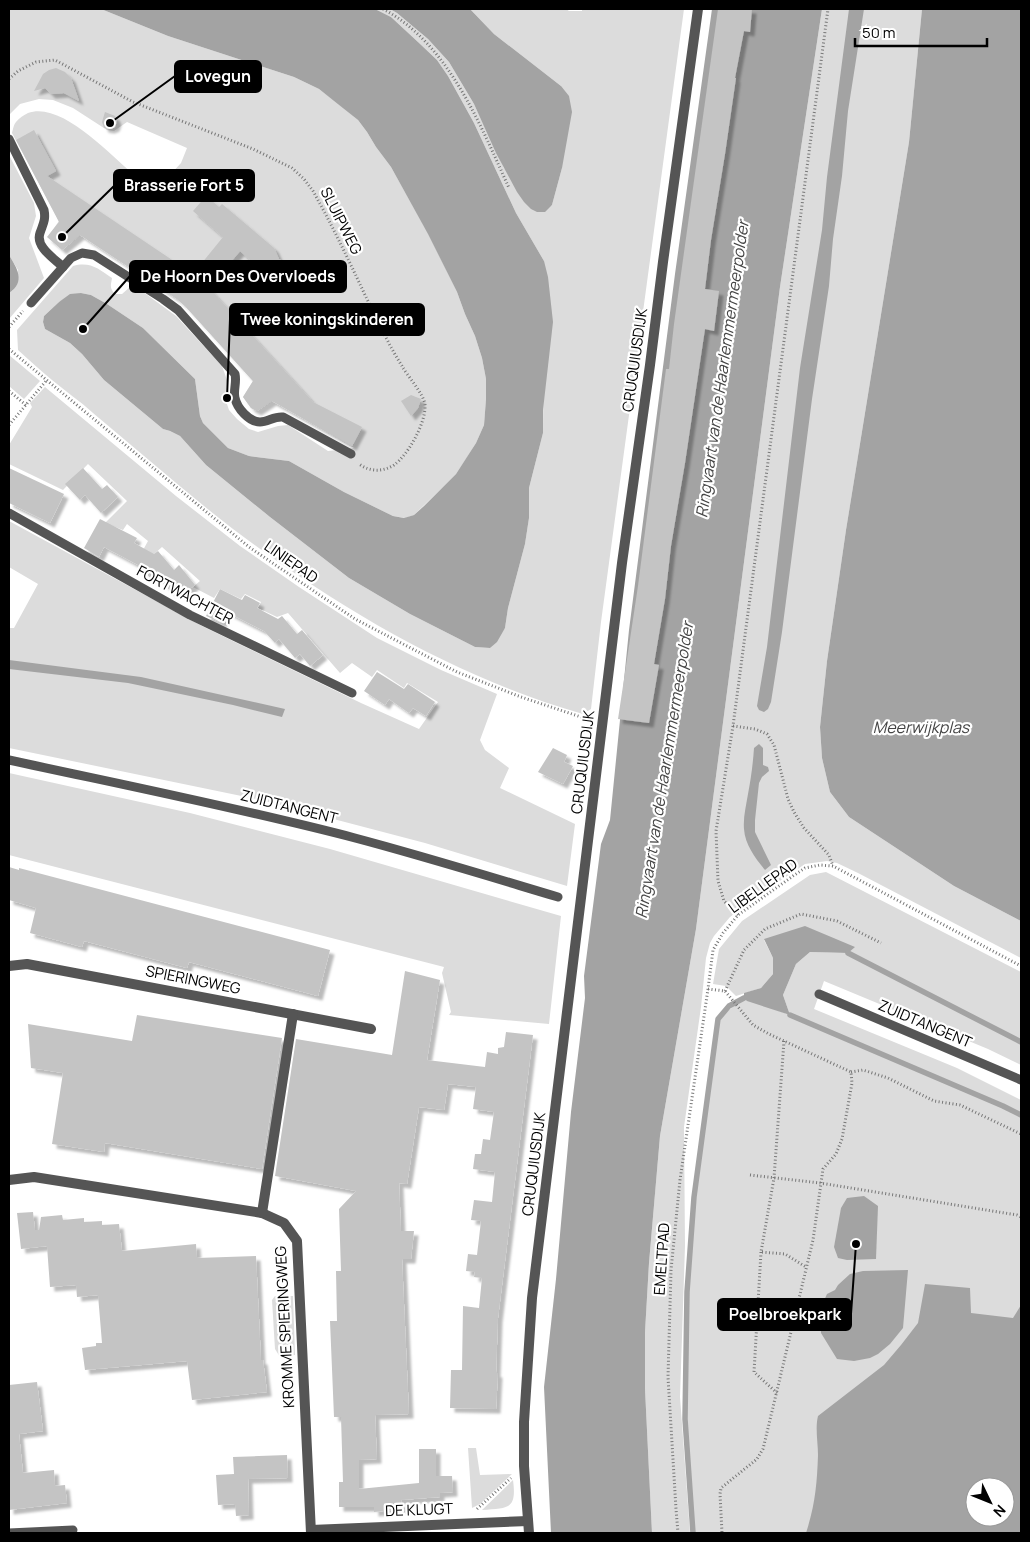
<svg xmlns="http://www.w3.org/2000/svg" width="1030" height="1542" font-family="Manrope,sans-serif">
<defs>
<filter id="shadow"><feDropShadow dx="4.5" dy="4.5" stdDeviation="1" flood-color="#0004"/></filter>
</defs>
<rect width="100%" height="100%" fill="#fff"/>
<g fill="#dcdcdc" fill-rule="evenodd">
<path d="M9 9H101L168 36 294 77 319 89 339 104 358 120 367 132 376 147 391 167 428 233 457 292 465 314 475 336 482 358 486 379V399L484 425 476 443 466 459 456 474 443 487 414 515 405 518 393 516 344 492 289 461 249 456 228 448 203 423 200 416 195 379 143 328 107 304 91 295 81 293 59 302 44 316 43 322 45 329 70 343 82 354 104 380 163 429 170 431 180 436 206 465 270 517 349 578 410 614 475 647 490 648 505 628 508 608 525 544 529 518V488L543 433 544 261 516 213 474 123 448 76 437 60 418 42 391 17 375 9H390L397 13 428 39 449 62 474 104 504 168 545 211 552 205 562 168 561 86 494 34 470 9H566L569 11H582V9H684L601 622 591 709 583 714C455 677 339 609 233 529 185 492 140 452 93 413 80 401 65 391 52 380 40 370 29 360 18 350L17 330 73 266C90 261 99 269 112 278 111 285 109 288 115 294H122L130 287 135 286 176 316 222 366 227 380 225 398 229 410 237 419 249 429 258 432 278 426 288 425 328 451 354 448 273 401 257 411 251 408 243 397 253 381 185 306 177 299 81 235 63 249 49 235 59 221 12 133C13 129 14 124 16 122 19 118 24 115 28 113 61 101 108 153 131 172 139 178 148 183 157 189L181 163 187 148 127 122 114 131 107 130 73 108 53 100 39 99 20 104 9 115Z"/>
<polygon points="822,9 922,9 909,142 846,530 827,661 820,727 822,758 830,792 849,817 954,886 1021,921 1021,958 858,873 837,863 827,861 805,864 756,897 730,917 714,936 710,943 706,958 701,1007 684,1127 685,1246 680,1397 690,1533 652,1533 645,1389 645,1332 649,1263 660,1136 696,929 780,287"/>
<polygon points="9,155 34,203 36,216 29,238 44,278 9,319 9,293 13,290 18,270 9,255"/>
<polygon points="9,355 40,381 24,399 9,386"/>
<polygon points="45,387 176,496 240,546 299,587 377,638 441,670 497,694 480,740 485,750 509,768 500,788 575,824 567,886 425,843 261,800 9,748 9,628 14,628 38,584 9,567 9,521 202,626 361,703 419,729 438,702 407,683 404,688 377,670 372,677 352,663 340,673 288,613 277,617 258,608 261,602 245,594 241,599 220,589 214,598 193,587 200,581 162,547 152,556 142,552 148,541 127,524 123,530 105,523 127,501 88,464 63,490 9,464 9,445 32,407 30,403"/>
<polygon points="9,773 190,813 330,849 561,916 549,1024 449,1015 451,1012 442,973 444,967 9,855"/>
<path d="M826 872 1021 972V1065L988 1049 824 981 814 1009 957 1068 1021 1100V1533H693L685 1419 687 1292 694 1197 718 1019 744 998 790 1015 783 995 796 964 810 952 848 953 764 940 773 958V974L761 988 736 996 726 986 713 984 719 949 742 921 810 875ZM975 1487H1005V1517H975Z"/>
<polygon points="275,1296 293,1296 295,1355 280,1357 275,1349 272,1300"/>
<polygon points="468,1448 476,1448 480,1475 512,1474 480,1504 472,1508"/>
<path d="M513 1480C517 1510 508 1508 482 1510Z"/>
</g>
<g fill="#a3a3a3" fill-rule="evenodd">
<polygon points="101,9 375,9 391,17 418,42 437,60 448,76 474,123 516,213 544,261 548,277 553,322 543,410 543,433 529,488 529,518 525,544 508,608 505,628 497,642 490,648 475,647 410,614 349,578 270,517 206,465 180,436 170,431 163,429 104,380 82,354 70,343 45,329 43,322 44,316 59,302 70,294 81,293 91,295 107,304 143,328 195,379 200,416 203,423 228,448 249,456 289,461 344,492 393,516 404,518 414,515 424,506 456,474 476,443 484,425 486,399 486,379 482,358 475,336 465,314 457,292 428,234 391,167 376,147 367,132 358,120 319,89 294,77 168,36"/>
<polygon points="390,9 470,9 494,34 561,86 569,96 572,112 562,168 552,205 545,212 537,212 531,209 524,202 517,192 496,153 474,104 449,62 428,39 397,13"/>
<polygon points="712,9 822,9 780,287 696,929 660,1136 649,1263 645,1332 645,1389 652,1533 551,1533 544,1387 556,1279 571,1112 585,998 584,976 601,844 610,820 629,630 675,274"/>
<polygon points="849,9 864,9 848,111 842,176 833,239 829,286 812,399 782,632 771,702 768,709 764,712 759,710 757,706 767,647 800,368 822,230 827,177"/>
<polygon points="922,9 1021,9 1021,921 954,886 849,817 830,792 822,758 820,727 827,661 846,530 909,142"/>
<path d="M9 255C17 268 26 282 9 293Z"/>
<polygon points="9,660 141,677 285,709 282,717 233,705 128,683 9,669"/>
<path d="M759 744 763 748V765L768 767 769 771 762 777 759 783 755 820V832L771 865 765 870C756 859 745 845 744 829 743 818 746 806 748 794 751 779 753 763 754 748Z"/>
<polygon points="805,926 855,947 848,953 810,952 796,964 783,995 790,1015 747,1001 744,998 744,993 761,988 773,974 773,958 764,939"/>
<polygon points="864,1196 878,1206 876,1259 847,1260 838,1258 834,1247 841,1208 847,1198"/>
<polygon points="908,1270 903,1328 890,1344 878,1354 870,1358 854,1361 837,1359 821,1333 819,1312 827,1294 835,1290 838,1285 850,1274 863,1271"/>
<path d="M925 1284 970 1288 971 1313 1013 1318 1021 1305V1533H806C815 1505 817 1485 818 1455 818 1443 815 1428 818 1416L884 1365 901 1345 918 1323ZM975 1487H1005V1517H975Z"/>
</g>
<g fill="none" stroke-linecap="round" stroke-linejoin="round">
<g stroke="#a3a3a3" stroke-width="5.5">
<polyline points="848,953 1021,1042"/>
<polyline points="790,1015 1003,1106 1021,1115"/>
<polyline points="693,1533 685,1419 687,1292 694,1197 718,1019 729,1006 744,998"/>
</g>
</g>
<g fill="#c4c4c4" filter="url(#shadow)">
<polygon points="718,9 752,9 750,32 744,31 735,78 736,78 725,154 711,240 705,289 719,291 714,331 705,329 685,463 671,546 665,599 654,664 659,665 649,723 618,719 638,586 666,369 669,369 674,324"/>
<polygon points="56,68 65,72 71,78 79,101 64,93 51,94 45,88 34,91 43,74 49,70"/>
<polygon points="105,112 115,116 117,121 115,127 110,129 104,128 102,122"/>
<polygon points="34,130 56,171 47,176 193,274 223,237 193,211 206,196 219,207 222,204 274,248 279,259 284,262 272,279 240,251 209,288 313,402 362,427 352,446 272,401 257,411 251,408 243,397 253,381 185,306 177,299 80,235 62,250 47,237 59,222 16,140"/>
<polygon points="411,395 421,399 418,408 411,416 401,401"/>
<polygon points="9,468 64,494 50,523 9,503"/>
<polygon points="83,468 102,489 107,485 118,497 101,513 85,495 80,500 65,484"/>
<polygon points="100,519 137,538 134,543 154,554 158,551 174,570 179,565 195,585 182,595 177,589 172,593 156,575 151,579 140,566 104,547 99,557 84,548"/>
<polygon points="220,589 242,600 245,595 260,603 257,608 278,619 282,616 297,634 302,630 323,655 310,666 300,654 295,658 279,639 275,643 264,631 227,612 222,623 206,616"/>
<polygon points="377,672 404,689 408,684 435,702 426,716 413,708 409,713 389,699 385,705 364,691"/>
<polygon points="553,748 567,755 564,762 573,766 563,784 538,772"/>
<polygon points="9,867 19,870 19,868 330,950 318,996 189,962 187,968 84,941 82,947 30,933 36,908 9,900"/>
<polygon points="405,971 440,980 427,1060 485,1067 487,1052 498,1054 498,1048 504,1047 506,1032 533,1035 498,1318 496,1373 498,1373 496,1409 450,1408 451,1370 462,1370 463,1306 479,1308 482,1278 474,1277 475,1272 466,1271 468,1254 477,1255 481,1221 471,1220 474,1200 492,1202 495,1172 473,1169 475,1154 481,1154 483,1139 490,1140 494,1112 473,1109 476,1087 448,1084 444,1110 419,1107 407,1184 399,1183 401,1231 414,1231 411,1259 402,1259 409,1414 375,1415 377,1459 359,1460 359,1489 419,1483 419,1449 436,1449 436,1476 452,1476 453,1492 440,1493 440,1497 401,1500 402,1509 374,1512 374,1507 339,1507 339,1482 343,1482 341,1417 334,1417 330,1321 337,1321 336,1271 341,1271 339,1209 356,1191 275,1176 296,1039 392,1055"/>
<polygon points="137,1015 282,1038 262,1169 105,1143 104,1152 52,1144 63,1073 31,1068 28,1024 132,1041"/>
<polygon points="33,1212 35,1230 39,1230 41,1217 62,1215 63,1220 84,1218 84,1222 102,1221 102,1225 119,1224 122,1251 196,1244 197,1258 256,1256 261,1360 263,1360 267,1392 192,1400 187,1361 85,1370 82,1348 96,1346 96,1343 102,1343 98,1295 77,1297 76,1285 50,1287 47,1246 21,1249 17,1213"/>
<polygon points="37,1382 43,1431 19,1434 23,1473 54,1470 55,1486 65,1485 67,1503 9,1510 9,1385"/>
<polygon points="287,1455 288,1478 248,1479 249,1515 236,1516 235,1504 218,1505 216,1475 234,1474 233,1457"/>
</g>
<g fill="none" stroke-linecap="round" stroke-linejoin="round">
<g stroke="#777" stroke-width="3" stroke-dasharray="1 2.5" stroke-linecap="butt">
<path d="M383 9C448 43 480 124 509 188"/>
<path d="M9 79 18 71 36 62 55 60 133 102 253 149 292 168 304 179 313 191 325 213C339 240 352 267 365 295 377 319 388 344 402 366 408 377 424 394 425 405 426 423 408 455 394 465 383 472 370 472 359 464"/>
<polyline points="9,327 23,311"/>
<polyline points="9,349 249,547 355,619 457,672 521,697 590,720"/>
<polyline points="9,391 26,405"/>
<polyline points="9,425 46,381"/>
<polyline points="733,726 755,729 767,734 774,745 788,799 794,812 804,828 829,855 833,866"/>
<polyline points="738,915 724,901 718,881 716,831 733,726 828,9"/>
<polyline points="708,989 725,991 753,1025 769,1034 851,1072 852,1083 842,1139 836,1154 823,1169 813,1240 763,1449 757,1459 721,1488 720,1494 722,1533"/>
<polyline points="725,991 744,950 765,929 801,914 837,921 881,943"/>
<polyline points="784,1041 774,1178 761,1252 785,1254 806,1267"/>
<polyline points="851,1072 863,1070 888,1078 934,1101 960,1105 1021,1134"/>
<polyline points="750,1175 820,1183 1017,1215 1021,1217"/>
<polyline points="761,1252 754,1372 777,1393"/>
<polyline points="477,1509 511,1478"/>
<polyline points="678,1533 676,1509 668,1377 671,1270 680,1180 708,989 713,950 723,933 738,915 793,876 805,868 820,865 833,866 1021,966"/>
</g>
<g stroke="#555" stroke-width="9">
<path d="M9 139 44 210C46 220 43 224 40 233 35 247 55 259 63 267"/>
<path d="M31 303 71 258 82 253 94 255 163 299 178 310 235 374C237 383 233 390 235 398 237 408 249 422 260 422 268 422 274 416 283 417L351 454"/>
<polyline points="9,513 190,615 352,693"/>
<path d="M9 760C124 785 240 808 355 838 423 856 491 877 558 897"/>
<polyline points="819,994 1021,1080"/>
<polyline points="9,1533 73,1530"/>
</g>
<g stroke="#555" stroke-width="10">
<polyline points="9,966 27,964 371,1029"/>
<polyline points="9,1180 34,1177 262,1213 284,1223 297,1241 311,1533"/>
<polyline points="262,1213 293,1014"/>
<polyline points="311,1530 528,1521"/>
</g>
<polyline stroke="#555" stroke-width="10" points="529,1533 524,1466 524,1422 532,1298 622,563 650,365 663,262 698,9"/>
</g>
<g text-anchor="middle" stroke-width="4.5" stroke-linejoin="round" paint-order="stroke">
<g font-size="15" fill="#000" stroke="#fff">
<text transform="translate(341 221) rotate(63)" y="5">SLUIPWEG</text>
<text transform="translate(635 360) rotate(-82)" y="5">CRUQUIUSDIJK</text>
<text transform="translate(291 562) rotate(35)" y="5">LINIEPAD</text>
<text transform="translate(185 595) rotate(28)" y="5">FORTWACHTER</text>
<text transform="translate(583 762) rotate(-83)" y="5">CRUQUIUSDIJK</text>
<text transform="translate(289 807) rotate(14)" y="5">ZUIDTANGENT</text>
<text transform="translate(763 886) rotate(-36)" y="5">LIBELLEPAD</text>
<text transform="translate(193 980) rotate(11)" y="5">SPIERINGWEG</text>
<text transform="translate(925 1024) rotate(23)" y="5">ZUIDTANGENT</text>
<text transform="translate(534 1164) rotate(-83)" y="5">CRUQUIUSDIJK</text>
<text transform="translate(662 1259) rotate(-86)" y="5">EMELTPAD</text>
<text transform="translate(285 1327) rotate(-93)" y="5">KROMME SPIERINGWEG</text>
<text transform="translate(419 1510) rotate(-2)" y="5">DE KLUGT</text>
</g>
<g font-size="16" font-style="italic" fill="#444" stroke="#fff">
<text transform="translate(722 369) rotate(-82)" y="6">Ringvaart van de Haarlemmermeerpolder</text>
<text x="921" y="733">Meerwijkplas</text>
<text transform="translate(664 770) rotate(-81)" y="6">Ringvaart van de Haarlemmermeerpolder</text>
</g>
</g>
<path fill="none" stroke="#000" stroke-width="2" d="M110 123L175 76M62 237L114 186M83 329L130 276M227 398L230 319M856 1244L851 1314"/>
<g fill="#000" stroke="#fff" stroke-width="2">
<circle cx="110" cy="123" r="5"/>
<circle cx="62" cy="237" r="5"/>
<circle cx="83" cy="329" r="5"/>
<circle cx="227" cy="398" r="5"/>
<circle cx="856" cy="1244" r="5"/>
</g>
<g fill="#000" stroke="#000" stroke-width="2">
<rect x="175" y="61" width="86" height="31" rx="5"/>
<rect x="114" y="170" width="140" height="31" rx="5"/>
<rect x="130" y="261" width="216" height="31" rx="5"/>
<rect x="230" y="304" width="194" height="31" rx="5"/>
<rect x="718" y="1299" width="133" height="31" rx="5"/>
</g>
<g font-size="16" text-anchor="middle" font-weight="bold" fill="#fff">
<text x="218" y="82">Lovegun</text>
<text x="184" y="191">Brasserie Fort 5</text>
<text x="238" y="282">De Hoorn Des Overvloeds</text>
<text x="327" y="325">Twee koningskinderen</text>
<text x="785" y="1320">Poelbroekpark</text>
</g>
<rect width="1030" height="1542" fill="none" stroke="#000000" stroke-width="20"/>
<g transform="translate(990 1502) rotate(133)"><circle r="24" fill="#ffffff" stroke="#999999"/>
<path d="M0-4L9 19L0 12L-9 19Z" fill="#000000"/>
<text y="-8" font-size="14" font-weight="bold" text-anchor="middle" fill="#000000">N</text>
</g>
<path d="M855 38v8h132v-8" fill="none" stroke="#000000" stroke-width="2.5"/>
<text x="862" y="38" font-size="15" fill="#000000" stroke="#ffffff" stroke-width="4" paint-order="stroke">50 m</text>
</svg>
